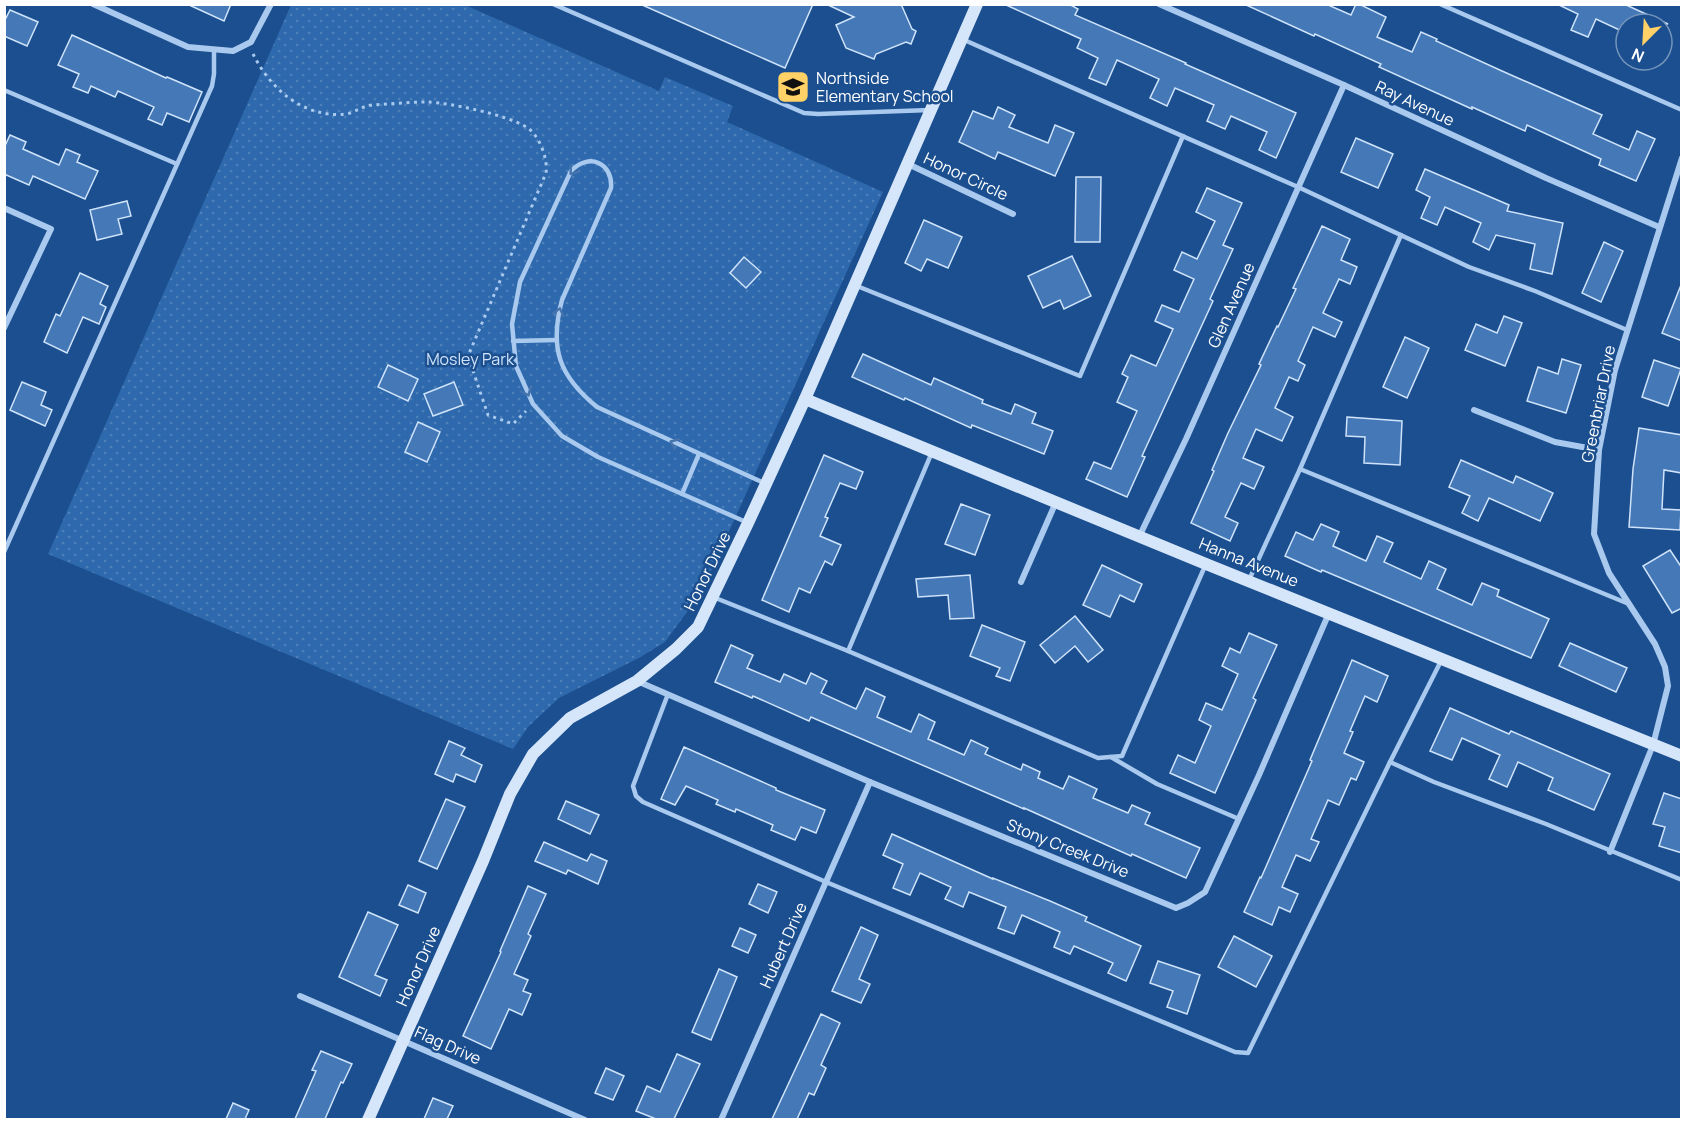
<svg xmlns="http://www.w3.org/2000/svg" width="1686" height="1124" font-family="Manrope,sans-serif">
<defs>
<pattern id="park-dots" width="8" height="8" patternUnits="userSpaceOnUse" patternTransform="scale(1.5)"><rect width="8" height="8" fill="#2e69ad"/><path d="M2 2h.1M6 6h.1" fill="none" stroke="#4d80b9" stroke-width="1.8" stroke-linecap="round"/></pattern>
</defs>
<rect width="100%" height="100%" fill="#1b4f8f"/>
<polygon fill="url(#park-dots)" points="291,5 465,5 659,91 665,77 733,106 727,122 883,192 701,593 665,642 639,658 559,698 528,727 513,749 48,554"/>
<g fill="#4478b7" stroke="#cfe3fa" stroke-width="1.5">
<polygon points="187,4 231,4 224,21"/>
<polygon points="640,4 813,4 785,68"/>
<polygon points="826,4 901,4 912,29 916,31 911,44 906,42 876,54 874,59 846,48 836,25 854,17"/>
<polygon points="1004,4 1069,4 1078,9 1075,15 1186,63 1185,64 1296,113 1276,158 1259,150 1267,132 1231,116 1225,129 1207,121 1214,105 1175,88 1167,106 1150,98 1159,79 1117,60 1106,85 1089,78 1098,58 1077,48 1081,39"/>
<polygon points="1244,4 1326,4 1351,15 1356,4 1359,4 1386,17 1377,37 1412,52 1421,32 1437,39 1436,41 1502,71 1602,115 1593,134 1629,150 1637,131 1655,139 1636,181 1599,165 1601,159 1527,125 1525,131 1472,107 1472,109 1379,67 1381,64 1315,34 1314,36"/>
<polygon points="1557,4 1624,4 1668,24 1626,24 1626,33 1596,19 1588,37 1571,30 1578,14"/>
<polygon points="10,10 38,22 27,46 4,36 4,22"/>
<polygon points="72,35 166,78 167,77 202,92 189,122 167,113 162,125 148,119 154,107 118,91 115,97 91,86 88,93 73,87 79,74 58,65"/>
<polygon points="998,107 1015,115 1009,127 1048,143 1055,125 1074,133 1055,176 998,152 995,159 959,142 973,111 993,119"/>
<polygon points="10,135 26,142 23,149 59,165 66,149 80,155 77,162 98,171 85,199 33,176 29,185 4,174 4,148"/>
<polygon points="1356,138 1393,154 1378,188 1341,172"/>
<polygon points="1425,169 1509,205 1507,211 1563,223 1552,274 1530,269 1535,244 1496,235 1489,250 1473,242 1481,223 1445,207 1437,225 1421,218 1430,197 1416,190"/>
<polygon points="1076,177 1101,177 1100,242 1075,242"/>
<polygon points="1207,188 1242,203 1223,245 1233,249 1210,299 1213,301 1142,456 1145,457 1127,497 1086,479 1094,462 1111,469 1137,411 1117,402 1128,377 1122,374 1131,355 1156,366 1173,329 1155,321 1162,305 1179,312 1194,279 1174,270 1182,252 1197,259 1215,221 1196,212"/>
<polygon points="127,201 131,216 118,219 122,234 97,240 90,210"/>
<polygon points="924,220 962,237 948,268 927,259 921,271 905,263"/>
<polygon points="1322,226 1350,239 1341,260 1357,267 1350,284 1339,279 1323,313 1342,322 1335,337 1313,327 1298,361 1305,365 1298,381 1289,377 1275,408 1293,417 1282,441 1256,429 1243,458 1264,467 1254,489 1241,483 1225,517 1238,523 1230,541 1191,523 1214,471 1212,470 1228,433 1261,365 1259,364 1277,326 1278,327 1296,289 1293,288"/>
<polygon points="1604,242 1623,251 1601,302 1582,293"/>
<polygon points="1072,256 1091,296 1064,309 1060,300 1043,308 1028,276"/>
<polygon points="744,257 761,272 746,288 730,273"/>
<polygon points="80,273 108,286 100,304 106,307 99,324 83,317 67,353 44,342 56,314 60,316"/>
<polygon points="1681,285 1682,285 1682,341 1662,333"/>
<polygon points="1504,316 1522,323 1505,366 1465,350 1476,324 1497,333"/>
<polygon points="1405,337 1429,348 1407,398 1383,387"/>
<polygon points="863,354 931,385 934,378 983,400 982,403 1011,414 1015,404 1036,413 1032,423 1053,431 1044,454 972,425 971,428 905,398 904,400 852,377"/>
<polygon points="1562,359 1581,365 1566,413 1527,401 1538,367 1558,374"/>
<polygon points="1654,360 1681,369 1668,406 1642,397"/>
<polygon points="388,365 418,379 408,401 378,387"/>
<polygon points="22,382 46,392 41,405 52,410 45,426 10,410"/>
<polygon points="454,382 463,405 433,416 424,394"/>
<polygon points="1347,417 1402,421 1400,465 1364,463 1365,437 1346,436"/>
<polygon points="418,422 440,432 427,462 405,452"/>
<polygon points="1639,428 1682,435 1682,473 1664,470 1662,509 1681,510 1680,530 1629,527 1633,469"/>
<polygon points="824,455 863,472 856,489 840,483 825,517 828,518 820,536 841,545 832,565 825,561 810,593 799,588 789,612 762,600"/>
<polygon points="1461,460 1513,483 1516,476 1553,493 1540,521 1489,498 1478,521 1462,513 1470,496 1449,487"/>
<polygon points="961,504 990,515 975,555 945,544"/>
<polygon points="1321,524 1339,532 1333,546 1366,561 1377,536 1393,543 1384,562 1421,579 1429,561 1446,569 1437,589 1472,605 1482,583 1499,590 1497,596 1549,619 1531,658 1322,570 1321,572 1285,556 1296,532 1313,540"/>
<polygon points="1670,550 1682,568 1682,608 1672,613 1643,566"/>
<polygon points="1102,565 1142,584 1134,602 1120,595 1110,617 1083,605"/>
<polygon points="970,575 974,618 950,619 948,595 918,597 916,579"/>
<polygon points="1075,616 1103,650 1088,662 1075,646 1055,663 1040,645"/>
<polygon points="982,625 1025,642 1010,681 996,676 1000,668 970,656"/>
<polygon points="1249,633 1277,645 1253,698 1256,700 1215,793 1170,773 1178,755 1195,763 1211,726 1199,720 1206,703 1222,710 1238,674 1222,666 1230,648 1240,653"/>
<polygon points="1570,643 1627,668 1616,692 1559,666"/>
<polygon points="731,645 753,655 747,668 780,682 784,674 806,684 811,673 827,681 821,693 856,709 866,688 885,697 877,717 911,732 919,714 935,722 928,739 964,755 971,740 988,748 985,754 1021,770 1023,764 1040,772 1038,778 1063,789 1069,776 1097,789 1093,798 1128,813 1132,805 1150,813 1145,824 1200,848 1186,878 1132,854 1131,856 1024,808 1024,809 811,717 809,721 753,696 752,698 715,682"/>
<polygon points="1352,660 1388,676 1377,702 1365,696 1350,731 1353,732 1344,753 1364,762 1356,780 1351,778 1339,805 1328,800 1311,839 1319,842 1310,861 1296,855 1282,887 1298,894 1290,912 1279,907 1272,925 1244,912 1260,877 1261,878 1312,761 1310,760"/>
<polygon points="1450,708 1509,734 1511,731 1610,774 1594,810 1548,790 1553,778 1518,762 1507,787 1489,779 1500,755 1462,738 1452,760 1430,751"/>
<polygon points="449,741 465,748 461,755 482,765 475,782 456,774 453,782 435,774"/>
<polygon points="684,747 776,788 776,790 825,810 816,833 801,827 795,840 771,830 773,825 736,809 735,812 716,804 718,800 686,786 675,805 661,799"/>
<polygon points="1664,793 1682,799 1682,853 1659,846 1665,827 1653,824"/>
<polygon points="446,799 465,807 437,869 419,861"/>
<polygon points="566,801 599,815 590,834 558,819"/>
<polygon points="892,834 993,879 993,878 1050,901 1087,917 1085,921 1141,946 1126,981 1108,973 1113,963 1074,946 1070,954 1054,947 1060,932 1022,915 1014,934 998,928 1006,907 969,892 963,907 945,899 951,887 920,873 910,895 893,888 903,864 883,855"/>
<polygon points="544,842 587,861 591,854 607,861 598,884 568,870 566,874 535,861"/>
<polygon points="758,884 777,892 768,913 749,904"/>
<polygon points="408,885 426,893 418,913 399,905"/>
<polygon points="528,886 546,894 528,934 531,936 514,974 528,980 523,991 531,994 522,1015 509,1009 491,1049 463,1036 501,952 500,951"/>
<polygon points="368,912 398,925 375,975 387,980 380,996 339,977"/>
<polygon points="861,927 878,935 859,979 870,984 861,1003 832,991"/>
<polygon points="740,928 756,935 748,953 732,946"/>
<polygon points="1234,936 1272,956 1256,987 1218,967"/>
<polygon points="1158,961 1200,975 1187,1014 1167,1007 1173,991 1150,983"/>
<polygon points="719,969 737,977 711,1040 692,1032"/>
<polygon points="821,1014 840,1023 821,1065 826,1068 814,1095 809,1093 797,1119 772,1119"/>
<polygon points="321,1051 352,1064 343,1083 341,1082 325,1119 295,1119 316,1071 312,1070"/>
<polygon points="677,1054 700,1064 674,1119 656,1119 636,1111 647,1086 660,1092"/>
<polygon points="606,1068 624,1076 613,1100 595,1093"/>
<polygon points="433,1098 453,1106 447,1119 424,1119"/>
<polygon points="233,1103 249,1110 245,1119 226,1119"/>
</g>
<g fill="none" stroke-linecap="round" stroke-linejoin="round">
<path stroke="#a9c9ee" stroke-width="3" stroke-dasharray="3 4.5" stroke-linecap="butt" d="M253 54C267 82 291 107 323 113 331 115 343 115 350 113 358 110 364 106 372 105 390 104 409 102 427 102 451 103 508 115 528 128 540 137 548 159 546 173L468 356 488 415 513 424 526 411"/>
<g stroke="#a9c9ee" stroke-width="4.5">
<polyline points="553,4 804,113 818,114 930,110"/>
<polyline points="1440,4 1682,110"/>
<polyline points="962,39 1298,187 1469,267 1535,291 1627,330"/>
<polyline points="4,90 177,164"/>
<polyline points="857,286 1080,376 1183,136"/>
<polyline points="513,341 556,340"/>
<polyline points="1300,469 1629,604"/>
<polyline points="682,494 699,454"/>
<path d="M746 522 598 457 562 436 533 404 516 366 512 324 520 282 571 171C589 152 613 163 611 188L562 300C549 348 559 376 597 407L764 483"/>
<polyline points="4,552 212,86 214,74 214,49"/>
<polyline points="1249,580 1300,469 1401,235"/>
<polyline points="713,597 848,651 1098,758 1122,756 1205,566"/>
<polyline points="848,651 932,452"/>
<polyline points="668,694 633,786 636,796 643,802 826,882 1235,1052 1248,1053 1390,762 1441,661"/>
<polyline points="1111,757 1157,784 1239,819"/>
<polyline points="1390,762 1434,782 1546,824 1682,880"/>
</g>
<g stroke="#a9c9ee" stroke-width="6">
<polyline points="93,4 188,47 233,51 251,42 271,4"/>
<polyline points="1159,4 1344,85 1546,178 1659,227"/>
<polyline points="908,164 1013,214"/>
<polyline points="4,208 51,229 4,328"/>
<polyline points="1474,410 1555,442 1599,450"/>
<polyline points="1140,535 1186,439 1344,85"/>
<polyline points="1021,582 1056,502"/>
<polyline points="637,681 870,782 1176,908 1188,903 1205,892 1259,775 1329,613"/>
<polyline points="1610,852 1653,745 1668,686 1665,667 1655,644 1609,573 1594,534 1599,450 1615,370 1682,158"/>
<polyline points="300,996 585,1120"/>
<polyline points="721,1120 870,782"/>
</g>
<g stroke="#d6e6fa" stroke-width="12">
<polyline points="805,399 1206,564 1682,756"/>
<polyline points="368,1120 483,861 510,794 533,754 570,718 637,681 676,649 698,627 748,523 805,399 977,4"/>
</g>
</g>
<defs><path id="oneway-chevron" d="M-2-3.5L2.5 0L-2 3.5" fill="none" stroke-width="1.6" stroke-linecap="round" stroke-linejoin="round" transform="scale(1.5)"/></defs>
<g stroke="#4674ac">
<use href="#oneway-chevron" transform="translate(573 171) rotate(128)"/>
<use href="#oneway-chevron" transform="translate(559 312) rotate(-76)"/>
<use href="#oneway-chevron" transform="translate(527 392) rotate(66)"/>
<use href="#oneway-chevron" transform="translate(674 443) rotate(-156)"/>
</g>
<defs>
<symbol id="school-square" viewBox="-11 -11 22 22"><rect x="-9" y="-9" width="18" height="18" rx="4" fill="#ffd166" stroke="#1b4f8f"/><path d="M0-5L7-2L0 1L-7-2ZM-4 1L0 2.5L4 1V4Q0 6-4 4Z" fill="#111"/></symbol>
</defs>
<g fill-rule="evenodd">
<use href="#school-square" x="774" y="68" width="38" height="38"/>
</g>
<g text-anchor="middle" stroke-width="5" stroke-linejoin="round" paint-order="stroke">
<g font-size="16" fill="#fff" stroke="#1b4f8f" text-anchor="start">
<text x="816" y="84">Northside<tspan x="816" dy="18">Elementary School</tspan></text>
</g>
<g font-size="16" fill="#fff" stroke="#1b4f8f">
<text transform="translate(1415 103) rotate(25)" y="6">Ray Avenue</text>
<text transform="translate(966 176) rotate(25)" y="6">Honor Circle</text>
<text transform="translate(1231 305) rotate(-66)" y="6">Glen Avenue</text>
<text transform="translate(1598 404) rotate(-79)" y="6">Greenbriar Drive</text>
<text transform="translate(1249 562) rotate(22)" y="6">Hanna Avenue</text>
<text transform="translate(707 571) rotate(-64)" y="6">Honor Drive</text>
<text transform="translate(1068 848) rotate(22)" y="6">Stony Creek Drive</text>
<text transform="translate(783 945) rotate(-66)" y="6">Hubert Drive</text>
<text transform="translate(418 966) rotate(-66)" y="6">Honor Drive</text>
<text transform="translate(448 1045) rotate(24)" y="6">Flag Drive</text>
</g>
<g font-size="16" fill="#cfe3fa" stroke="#1b4f8f">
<text x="470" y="365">Mosley Park</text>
</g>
</g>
<rect width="1686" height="1124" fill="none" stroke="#ffffff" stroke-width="12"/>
<g transform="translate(1644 42) rotate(204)"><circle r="28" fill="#1b4f8f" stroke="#7695bc" stroke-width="1.5"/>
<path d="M0-4.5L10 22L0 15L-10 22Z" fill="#ffd166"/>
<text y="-9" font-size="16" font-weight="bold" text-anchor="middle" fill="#ffffff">N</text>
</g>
</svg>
